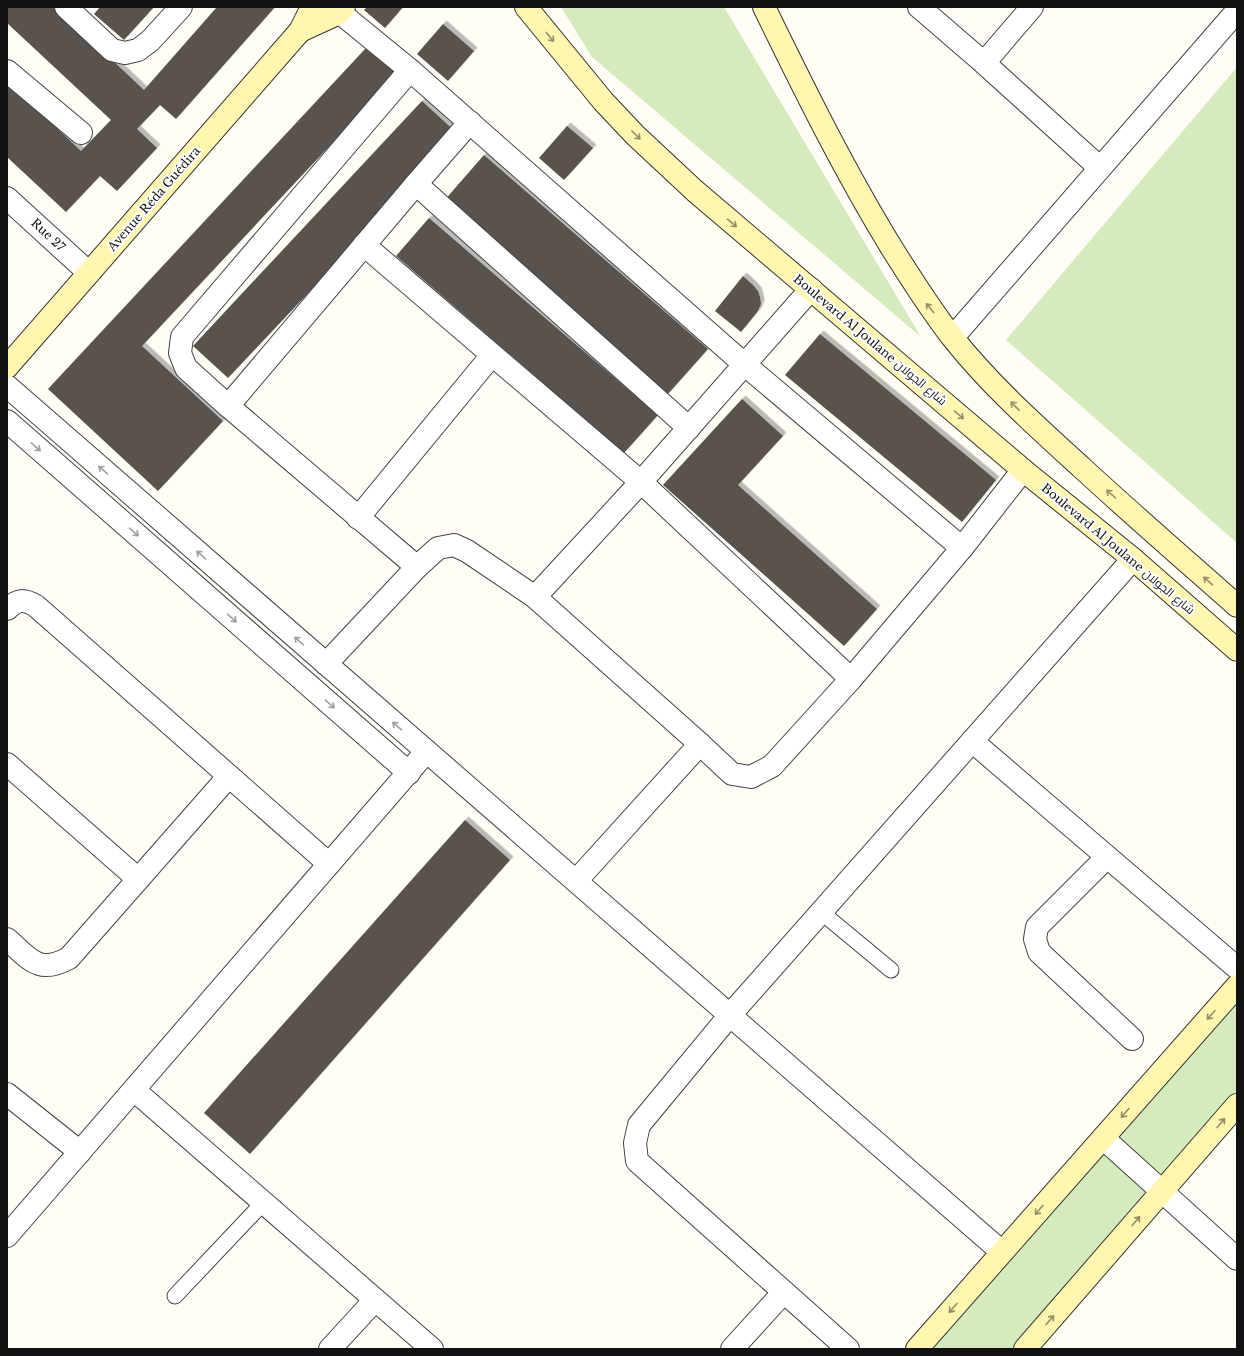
<svg xmlns="http://www.w3.org/2000/svg" width="1244" height="1356" font-family="'Libre Baskerville',Cairo,serif">
<defs>
<filter id="shadow"><feDropShadow dx="3.5" dy="-3.5" stdDeviation="0" flood-color="#0004"/></filter>
</defs>
<rect width="100%" height="100%" fill="#fffdf5"/>
<g fill="#d5ebbd">
<polygon points="561,7 724,7 921,337 592,57"/>
<polygon points="1237,67 1237,543 1006,340"/>
<polygon points="1237,986 1237,1105 1025,1349 918,1349"/>
</g>
<g fill="#5a524d" filter="url(#shadow)">
<polygon points="7,7 56,7 144,90 217,7 275,7 176,119 160,105 137,129 157,148 117,191 100,176 66,212 7,157 7,81 81,151 111,120 7,23"/>
<polygon points="100,7 154,7 124,40 94,14"/>
<polygon points="367,7 403,7 385,28 364,10"/>
<polygon points="443,24 474,51 448,81 417,54"/>
<polygon points="367,47 397,74 142,346 223,421 158,491 48,389"/>
<polygon points="422,101 458,134 228,378 193,346"/>
<polygon points="567,126 593,148 564,180 539,158"/>
<polygon points="484,155 708,349 667,395 443,202"/>
<polygon points="429,218 658,415 624,453 396,256"/>
<polygon points="743,276 753,285 758,291 760,297 761,304 758,311 741,332 715,311"/>
<polygon points="820,334 996,480 962,522 785,375"/>
<polygon points="742,399 783,436 738,485 877,609 844,646 663,485"/>
<polygon points="465,820 510,860 250,1154 204,1113"/>
</g>
<g fill="none" stroke-linecap="round" stroke-linejoin="round">
<defs>
<g id="lane">
<polyline points="821,912 891,970"/>
<polyline points="175,1296 263,1203"/>
</g>
<g id="street">
<polyline points="66,7 112,50 125,53 138,50 150,41 181,7"/>
<polyline points="333,7 410,70 744,364 962,548"/>
<polyline points="919,7 984,63 1100,168"/>
<polyline points="984,63 1032,7"/>
<polyline points="410,70 182,337 180,353 186,368 228,406 417,567"/>
<polyline points="7,71 81,133"/>
<polyline points="416,184 689,428"/>
<polyline points="7,198 89,273"/>
<polyline points="364,245 641,482 851,679"/>
<polyline points="953,337 1237,11"/>
<polyline points="7,386 1002,1252"/>
<polyline points="228,406 416,184 470,122"/>
<polyline points="7,421 409,773"/>
<polyline points="358,518 492,355"/>
<polyline points="535,597 641,482 811,289"/>
<path d="M7 609C18 599 24 599 36 606L329 864"/>
<polyline points="326,664 417,567 438,548 454,545 467,551 535,597 700,744 732,774 751,777 772,766 851,679 962,548 1023,470"/>
<polyline points="972,741 1237,968"/>
<polyline points="7,764 138,879"/>
<polyline points="1107,857 1037,927 1035,939 1039,952 1132,1039"/>
<polyline points="576,881 700,744"/>
<path d="M7 939C30 959 38 975 69 958L229 776"/>
<polyline points="134,1090 432,1349"/>
<polyline points="7,1094 80,1152"/>
<polyline points="1103,1138 1237,1259"/>
<polyline points="7,1236 426,752"/>
<polyline points="330,1349 375,1300"/>
<polyline points="732,1349 784,1292"/>
<polyline points="848,1349 637,1161 635,1143 639,1125 730,1015 1133,559"/>
</g>
<g id="secondary">
<polyline points="526,7 603,101 635,135 695,191 1023,470 1133,559 1237,650"/>
<path d="M764 7C804 89 845 172 893 250 912 280 930 309 952 337 990 385 1036 426 1081 467 1132 514 1185 560 1237 606"/>
<polyline points="300,31 339,13 344,7"/>
<polyline points="7,367 300,31 312,7"/>
<polyline points="917,1349 1237,986"/>
<polyline points="1025,1349 1237,1105"/>
</g>
</defs>
<use href="#lane" stroke="#444" stroke-width="17"/>
<use href="#street" stroke="#444" stroke-width="24"/>
<use href="#secondary" stroke="#333" stroke-width="24"/>
<use href="#lane" stroke="#fff" stroke-width="15"/>
<use href="#street" stroke="#fff" stroke-width="22"/>
<use href="#secondary" stroke="#fff6b0" stroke-width="22"/>
</g>
<defs><path id="oneway-shaft" d="M-6 0H5M1.5-3L5.5 0L1.5 3" fill="none" stroke-width="1.6" stroke-linecap="round" stroke-linejoin="round"/></defs>
<g stroke="#948f68">
<use href="#oneway-shaft" transform="translate(550 37) rotate(51)"/>
<use href="#oneway-shaft" transform="translate(636 135) rotate(45)"/>
<use href="#oneway-shaft" transform="translate(732 223) rotate(40)"/>
<use href="#oneway-shaft" transform="translate(930 308) rotate(-129)"/>
<use href="#oneway-shaft" transform="translate(1015 406) rotate(-135)"/>
<use href="#oneway-shaft" transform="translate(959 415) rotate(40)"/>
<use href="#oneway-shaft" transform="translate(1111 494) rotate(-138)"/>
<use href="#oneway-shaft" transform="translate(1208 581) rotate(-139)"/>
<use href="#oneway-shaft" transform="translate(1211 1015) rotate(132)"/>
<use href="#oneway-shaft" transform="translate(1125 1113) rotate(131)"/>
<use href="#oneway-shaft" transform="translate(1221 1123) rotate(-49)"/>
<use href="#oneway-shaft" transform="translate(1039 1210) rotate(131)"/>
<use href="#oneway-shaft" transform="translate(1136 1221) rotate(-49)"/>
<use href="#oneway-shaft" transform="translate(953 1308) rotate(131)"/>
<use href="#oneway-shaft" transform="translate(1050 1320) rotate(-49)"/>
</g>
<g stroke="#a0a0a0">
<use href="#oneway-shaft" transform="translate(36 447) rotate(41)"/>
<use href="#oneway-shaft" transform="translate(103 470) rotate(-139)"/>
<use href="#oneway-shaft" transform="translate(134 532) rotate(41)"/>
<use href="#oneway-shaft" transform="translate(201 555) rotate(-139)"/>
<use href="#oneway-shaft" transform="translate(232 618) rotate(41)"/>
<use href="#oneway-shaft" transform="translate(299 641) rotate(-139)"/>
<use href="#oneway-shaft" transform="translate(330 704) rotate(41)"/>
<use href="#oneway-shaft" transform="translate(397 726) rotate(-139)"/>
</g>
<g text-anchor="middle" stroke-width="4" stroke-linejoin="round" paint-order="stroke">
<g font-size="12" fill="#111" stroke="#fff">
<text transform="translate(154 199) rotate(-49)" y="4">Avenue Réda Guédira</text>
<text transform="translate(48 235) rotate(43)" y="4">Rue 27</text>
<text transform="translate(870 340) rotate(40)" y="4">Boulevard Al Joulane شارع الجولان</text>
<text transform="translate(1118 549) rotate(40)" y="4">Boulevard Al Joulane شارع الجولان</text>
</g>
</g>
<rect width="1244" height="1356" fill="none" stroke="#111111" stroke-width="16"/>
</svg>
